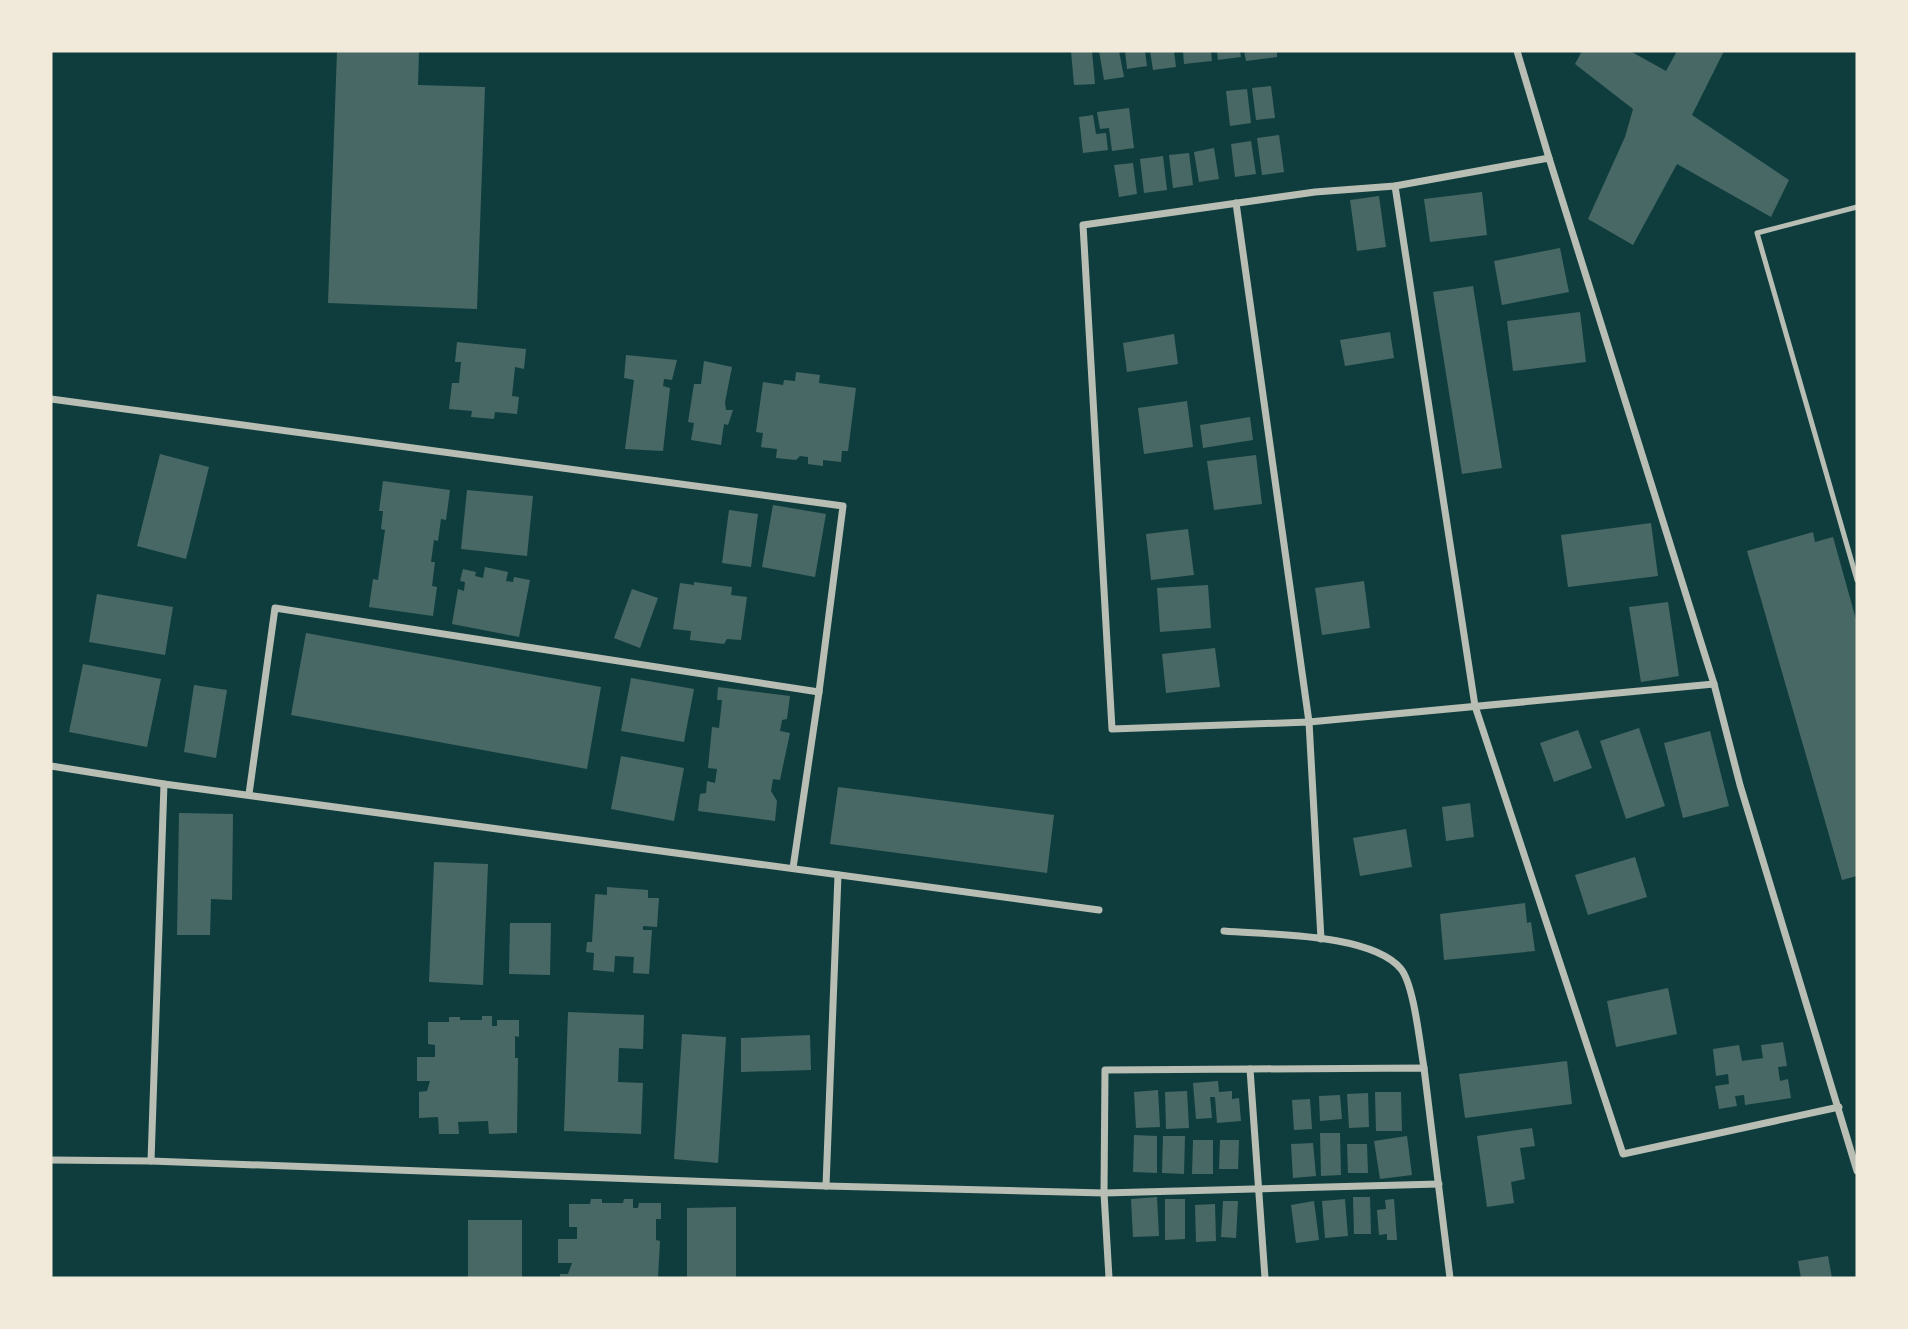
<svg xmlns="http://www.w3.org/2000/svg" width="1908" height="1329" font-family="Karla,sans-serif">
<rect width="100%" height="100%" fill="#0f3d3e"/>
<g fill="#486865">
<polygon points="337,51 419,51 418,85 485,87 477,309 328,303"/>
<polygon points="1071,51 1092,51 1095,84 1074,85"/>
<polygon points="1099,51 1119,51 1124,77 1104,80"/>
<polygon points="1125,51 1145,51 1147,66 1127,69"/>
<polygon points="1150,51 1174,51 1176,67 1153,70"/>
<polygon points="1183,51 1211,51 1212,61 1184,64"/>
<polygon points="1217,51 1240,51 1241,57 1218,60"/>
<polygon points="1244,51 1277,51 1277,57 1246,61"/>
<polygon points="1582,51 1630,51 1666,71 1677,51 1724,51 1692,115 1789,180 1771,217 1677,164 1633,245 1588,219 1625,137 1633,109 1575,64"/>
<polygon points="1271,86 1275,118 1256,120 1252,88"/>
<polygon points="1247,89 1251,123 1230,126 1226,91"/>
<polygon points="1129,108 1134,148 1112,151 1109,128 1100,129 1097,112"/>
<polygon points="1093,115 1096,134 1106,133 1108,150 1083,153 1079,117"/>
<polygon points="1279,135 1284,172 1262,175 1257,138"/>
<polygon points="1251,141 1256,174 1235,177 1231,144"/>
<polygon points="1214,148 1219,179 1199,182 1194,152"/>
<polygon points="1189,153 1193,185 1173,188 1169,155"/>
<polygon points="1163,156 1167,190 1144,193 1140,159"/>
<polygon points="1133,163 1137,194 1119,197 1114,165"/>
<polygon points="1482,192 1487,235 1430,242 1424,199"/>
<polygon points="1379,196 1386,247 1357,251 1350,200"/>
<polygon points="1560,248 1569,292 1502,305 1494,261"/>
<polygon points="1473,286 1502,468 1462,474 1433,292"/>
<polygon points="1580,312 1586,362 1513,371 1507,321"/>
<polygon points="1390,332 1394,358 1345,366 1340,340"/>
<polygon points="1174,334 1178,364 1127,372 1123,343"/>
<polygon points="457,342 526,349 524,369 515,367 512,396 519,397 517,414 495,412 494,419 471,417 472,411 449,409 452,383 459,383 461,362 455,362"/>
<polygon points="626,355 677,360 672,380 664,379 663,386 670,388 663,451 625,449 634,380 624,378"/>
<polygon points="704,361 732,367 725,402 726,410 733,410 728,425 724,424 721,445 691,440 694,423 688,422 694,384 701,384"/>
<polygon points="796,372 820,375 819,383 856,388 848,451 842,451 841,462 823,460 823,466 808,464 808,457 800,456 796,460 776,458 777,449 761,447 763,433 756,432 763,382 783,385 784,380 795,381"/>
<polygon points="1187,401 1193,447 1144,454 1138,408"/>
<polygon points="1250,417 1253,440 1203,448 1200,425"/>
<polygon points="160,454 209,467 186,559 137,546"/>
<polygon points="1256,455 1262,504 1214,510 1207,461"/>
<polygon points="383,481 450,490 446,520 441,519 438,541 434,540 431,562 435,562 432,586 437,587 433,616 369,607 373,579 378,580 385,530 381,529 383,511 379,511"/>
<polygon points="467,490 533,496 527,556 461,549"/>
<polygon points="773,505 826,514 815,577 762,567"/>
<polygon points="729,510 758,514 751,567 722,563"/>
<polygon points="1651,523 1658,576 1568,587 1561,535"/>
<polygon points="1188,529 1194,575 1151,580 1146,534"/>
<polygon points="1813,532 1815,542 1833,537 1857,623 1857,876 1842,880 1747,551"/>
<polygon points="485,567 508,572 506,581 513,582 514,577 530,580 519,637 452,624 458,589 464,591 465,582 460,581 463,569 476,572 475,576 483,578"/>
<polygon points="1364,581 1370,628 1322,635 1315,588"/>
<polygon points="694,582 732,587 731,595 747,597 741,640 727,639 724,644 690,640 691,631 673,629 680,583 694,585"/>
<polygon points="1208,585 1211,628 1160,632 1157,588"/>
<polygon points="632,589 658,598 640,648 614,638"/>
<polygon points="97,594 173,607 165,655 89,642"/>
<polygon points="1668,602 1679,676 1641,682 1629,607"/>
<polygon points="306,633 601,687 587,769 291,715"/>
<polygon points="1215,648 1220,687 1166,693 1162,654"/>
<polygon points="83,664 161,679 147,747 69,732"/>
<polygon points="631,678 694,689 684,742 621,731"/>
<polygon points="194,685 227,690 216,758 184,752"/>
<polygon points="718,687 790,696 787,719 782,720 780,731 790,733 780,780 773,779 771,791 777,801 775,821 698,811 700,794 706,793 707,781 715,783 717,769 708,768 712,727 719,728 722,700 717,700"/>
<polygon points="1639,728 1665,806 1626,819 1600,741"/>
<polygon points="1578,730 1592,768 1554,782 1540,743"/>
<polygon points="1710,731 1729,806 1683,818 1664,743"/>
<polygon points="621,756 684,768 674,821 611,809"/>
<polygon points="838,787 1054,815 1047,873 830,844"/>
<polygon points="1470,803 1474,837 1446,841 1442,807"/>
<polygon points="179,813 233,814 232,900 211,899 210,935 177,935"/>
<polygon points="1406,829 1412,867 1360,876 1353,838"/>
<polygon points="1635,857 1647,897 1588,915 1575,875"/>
<polygon points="434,862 488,864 483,985 429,982"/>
<polygon points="607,887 648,890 648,898 659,898 657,927 643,926 643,930 652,930 649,974 633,973 634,957 615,956 614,972 593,970 594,953 586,952 587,942 592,942 595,894 607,895"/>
<polygon points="1525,903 1527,923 1531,922 1535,951 1444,960 1440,914"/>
<polygon points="510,923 551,923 550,975 509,974"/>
<polygon points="1668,988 1677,1034 1616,1047 1607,1001"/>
<polygon points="568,1012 644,1015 643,1049 619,1048 618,1082 643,1083 641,1134 564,1131"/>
<polygon points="482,1016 492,1016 492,1026 497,1026 497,1020 519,1020 519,1037 515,1036 515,1058 518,1058 517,1133 489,1134 488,1121 458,1122 459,1134 439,1134 438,1117 419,1118 419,1092 427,1091 430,1081 417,1081 417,1057 435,1057 435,1045 428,1044 428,1022 449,1022 449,1017 460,1017 460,1020 482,1020"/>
<polygon points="682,1034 726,1037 718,1163 674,1159"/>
<polygon points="810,1035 811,1070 741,1072 741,1038"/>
<polygon points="1783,1042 1787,1066 1778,1067 1780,1081 1788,1079 1791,1098 1745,1105 1744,1095 1735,1096 1737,1106 1719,1109 1715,1086 1729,1084 1728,1074 1716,1076 1713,1049 1739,1045 1742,1061 1763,1058 1761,1045"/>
<polygon points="1567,1061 1572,1104 1465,1118 1459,1074"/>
<polygon points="1218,1081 1219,1092 1232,1091 1232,1099 1239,1098 1241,1121 1217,1123 1215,1097 1210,1097 1212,1118 1196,1119 1193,1083"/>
<polygon points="1158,1090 1160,1127 1136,1128 1134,1092"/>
<polygon points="1187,1091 1189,1128 1166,1129 1165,1092"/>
<polygon points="1375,1092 1401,1092 1402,1131 1376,1131"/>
<polygon points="1368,1093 1369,1127 1349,1128 1347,1094"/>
<polygon points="1340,1095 1342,1119 1320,1121 1319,1096"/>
<polygon points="1310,1099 1312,1129 1294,1130 1292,1100"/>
<polygon points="1532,1128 1535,1146 1520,1148 1525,1179 1511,1182 1514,1203 1487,1207 1477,1136"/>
<polygon points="1320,1133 1340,1133 1341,1175 1321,1176"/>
<polygon points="1134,1135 1157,1136 1157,1173 1133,1172"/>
<polygon points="1163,1136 1185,1136 1184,1174 1162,1173"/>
<polygon points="1407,1136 1412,1175 1380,1179 1374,1141"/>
<polygon points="1193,1140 1213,1140 1213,1174 1192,1174"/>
<polygon points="1220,1140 1239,1140 1238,1169 1219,1169"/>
<polygon points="1313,1143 1316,1176 1293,1178 1291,1144"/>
<polygon points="1347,1144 1367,1144 1368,1173 1348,1173"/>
<polygon points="1157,1197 1159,1236 1133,1237 1131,1199"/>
<polygon points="1353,1197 1370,1197 1371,1234 1354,1234"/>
<polygon points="591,1199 602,1199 602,1203 623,1203 624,1199 633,1199 633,1208 638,1208 639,1203 661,1203 661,1219 656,1219 656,1240 660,1241 658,1278 560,1278 560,1274 568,1274 572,1263 558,1263 558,1239 577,1239 577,1227 569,1227 569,1204 590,1204"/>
<polygon points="1165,1199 1185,1199 1185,1239 1165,1240"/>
<polygon points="1345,1199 1348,1236 1325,1238 1322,1201"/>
<polygon points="1394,1199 1397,1240 1387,1240 1387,1234 1379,1235 1377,1210 1386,1209 1385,1200"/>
<polygon points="1223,1201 1238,1201 1236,1238 1221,1237"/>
<polygon points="1314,1201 1319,1240 1296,1243 1291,1205"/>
<polygon points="1215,1204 1216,1241 1196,1242 1195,1205"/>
<polygon points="736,1207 736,1278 687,1278 687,1208"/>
<rect x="468" y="1220" width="54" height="58"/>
<polygon points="1828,1256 1832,1278 1801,1278 1798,1261"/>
</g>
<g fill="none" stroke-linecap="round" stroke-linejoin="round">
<polyline stroke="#b8beb3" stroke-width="5" points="1857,207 1757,233 1857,580"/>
<g stroke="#b8beb3" stroke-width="7">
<polyline points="1517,51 1549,158"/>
<polyline points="1395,186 1475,706 1623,1154 1839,1107"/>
<polyline points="1236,203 1309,722 1714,684"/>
<polyline points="51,399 843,506 819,692 793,868"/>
<polyline points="51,766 164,784 1099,910"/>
<polyline points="249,794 275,608 819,692"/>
<path d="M1224 931C1269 935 1371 933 1401 969 1414 985 1420 1045 1424 1068"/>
<polyline points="1321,939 1309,722 1112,729 1083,225 1315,192 1395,186 1549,158 1714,684 1740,785 1857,1171"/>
<polyline points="1250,1069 1424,1068 1450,1278"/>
<polyline points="51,1160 151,1161 826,1186 838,875"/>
<polyline points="151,1161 164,784"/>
<polyline points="826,1186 1104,1193 1439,1184"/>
<polyline points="1109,1278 1104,1193 1105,1070 1250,1069 1265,1278"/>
</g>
</g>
<rect width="1908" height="1329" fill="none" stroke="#f1e9da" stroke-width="105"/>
</svg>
